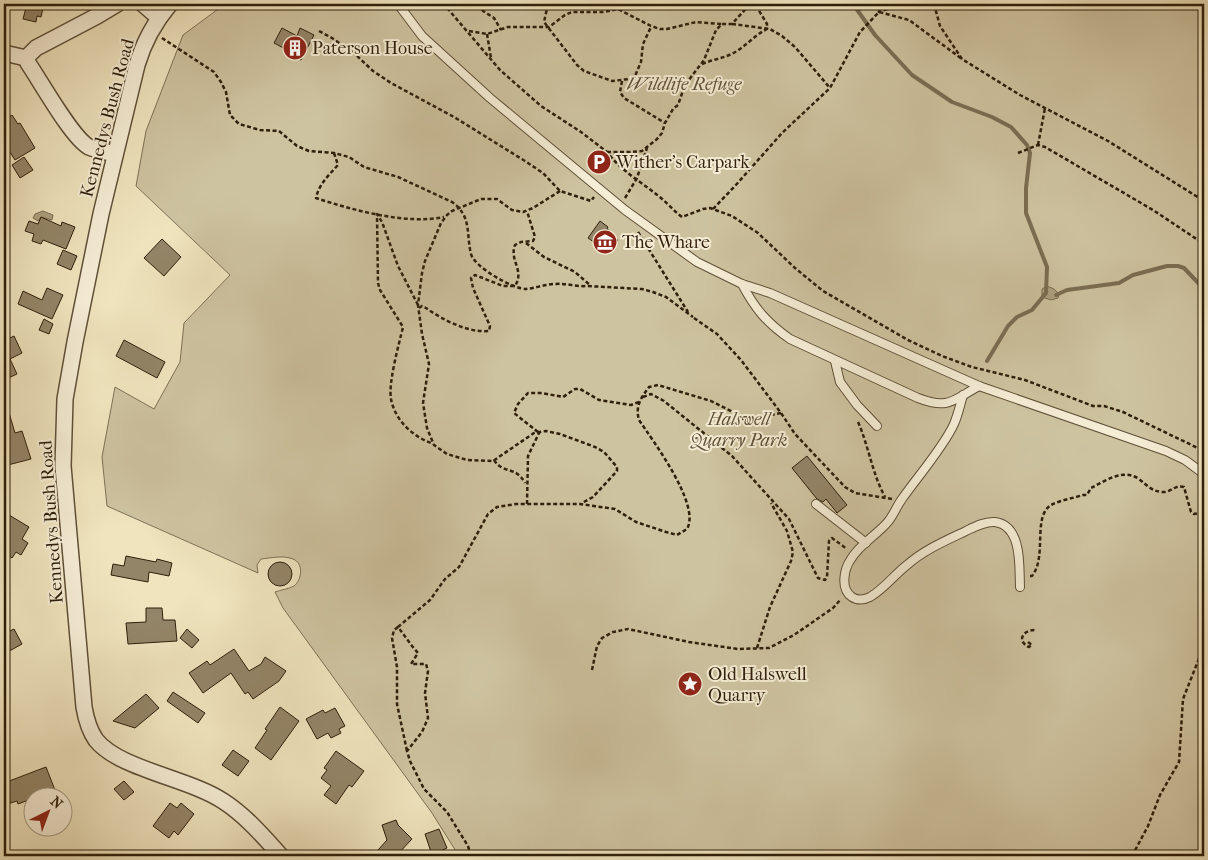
<svg xmlns="http://www.w3.org/2000/svg" width="1208" height="860" font-family="'IM FELL French Canon',serif">
<rect width="100%" height="100%" fill="#efe4be"/>
<filter id="stains"><feTurbulence type="fractalNoise" baseFrequency=".004" numOctaves="4"/><feColorMatrix values="0 0 0 0 .2 0 0 0 0 .09 0 0 0 0 .02 0 0 0 .5 -.17"/></filter>
<radialGradient id="worn" r=".72"><stop offset=".6" stop-color="#630" stop-opacity="0"/><stop offset="1" stop-color="#630" stop-opacity=".3"/></radialGradient>
<path fill="#cec3a0" stroke="#7e7156" d="M225 4H1204V856H459L432 813 283 608 275 592C280 590 289 589 294 586 302 580 304 563 293 559 283 555 271 558 261 559L257 565 258 573 107 506 102 457 115 387 154 409 180 362 184 323 230 275 136 186 146 131 183 35Z"/>
<g fill="#aea181" stroke="#7b6d52">
<polygon points="43,211 53,215 52,220 41,217 38,221 33,218 35,214"/>
<polygon points="1047,286 1054,289 1059,294 1058,298 1051,300 1042,297 1042,289"/>
</g>
<g fill="none" stroke-linecap="round" stroke-linejoin="round">
<g stroke="#7b6d52" stroke-width="4">
<polyline points="853,4 875,35 912,75 952,102 992,117 1011,127 1027,145 1030,153 1026,188 1026,213 1047,267 1046,293 1032,310 1017,317 1008,326 987,361"/>
<polyline points="1056,295 1067,290 1119,283 1133,275 1167,266 1178,266 1184,268 1204,289"/>
</g>
</g>
<g fill="#938568" stroke="#2f1f0b">
<polygon points="27,4 44,4 41,17 37,16 36,22 23,19"/>
<polygon points="282,28 297,36 300,28 314,35 301,60 290,54 291,52 274,43"/>
<polygon points="12,115 18,124 20,123 35,148 15,160 6,146 8,145 4,138 4,121"/>
<polygon points="24,157 33,170 20,178 12,165"/>
<polygon points="41,217 61,226 62,222 75,227 66,249 43,240 41,244 32,241 34,234 25,231 29,221 38,224"/>
<polygon points="600,221 608,227 607,229 610,231 608,233 618,240 608,252 588,238"/>
<polygon points="162,239 181,257 164,276 144,258"/>
<polygon points="63,250 77,256 71,270 57,264"/>
<polygon points="47,288 63,295 52,319 18,304 23,291 42,300"/>
<polygon points="44,319 53,324 49,334 39,330"/>
<polygon points="14,336 22,353 10,359 17,374 4,380 4,341"/>
<polygon points="124,340 165,362 157,378 116,356"/>
<polygon points="4,406 7,406 15,433 22,431 31,459 4,466"/>
<polygon points="807,456 847,505 837,513 826,499 823,502 817,499 792,468"/>
<polygon points="4,512 29,527 22,539 28,543 21,555 16,552 12,558 4,552"/>
<polygon points="126,556 156,562 157,559 172,563 169,576 149,572 148,582 111,575 113,564 124,566"/>
<circle cx="280" cy="574" r="12"/>
<polygon points="146,608 162,608 163,620 175,620 177,641 128,644 126,623 146,622"/>
<polygon points="14,629 22,644 4,654 4,634"/>
<polygon points="187,629 199,640 192,648 180,638"/>
<polygon points="234,649 249,671 261,664 265,657 286,671 279,681 253,699 248,692 245,694 231,673 203,693 189,673 207,661 210,665"/>
<polygon points="173,692 205,713 198,723 167,701"/>
<polygon points="146,694 159,708 135,728 113,721"/>
<polygon points="280,707 299,721 271,760 255,748 267,730 265,729"/>
<polygon points="335,708 345,726 339,729 341,733 331,738 328,733 317,739 306,719 323,710 325,713"/>
<polygon points="233,750 249,761 238,776 222,765"/>
<polygon points="336,751 364,771 352,787 349,785 336,804 324,795 331,786 321,778 327,770 324,768"/>
<polygon points="46,767 55,790 18,804 17,801 4,805 4,783"/>
<polygon points="124,781 134,792 124,800 114,789"/>
<polygon points="170,803 177,808 181,803 194,814 178,835 174,831 169,838 153,826"/>
<polygon points="396,820 398,825 412,839 396,856 386,856 378,850 387,840 382,825"/>
<polygon points="439,829 447,848 432,855 425,834"/>
</g>
<g fill="none" stroke-linecap="round" stroke-linejoin="round">
<defs>
<g id="service">
<polyline points="398,4 422,36 490,98 625,210 697,262 742,284 770,293 806,309 979,386 1166,451 1185,460 1204,474"/>
<path d="M742 284C755 309 767 323 790 339L918 398C949 410 953 400 979 386"/>
<polyline points="835,361 840,382 857,405 877,426"/>
<path d="M963 395C960 405 958 415 954 424 943 448 918 476 902 499 896 507 893 517 886 524 875 536 859 545 851 559 844 569 840 589 852 597 858 601 864 600 870 597 884 589 894 575 907 565 924 550 945 541 966 531 974 527 985 521 995 522 1023 526 1019 568 1020 587"/>
<polyline points="816,504 866,543"/>
</g>
<g id="minor">
<polyline points="143,4 159,18"/>
<path d="M170 4C154 23 144 41 137 65L101 214 75 342 65 399 63 466 84 707C86 719 89 730 96 740 119 769 188 778 223 801 245 815 264 837 281 856"/>
<polyline points="4,53 26,58"/>
<path d="M115 154C107 152 96 150 89 147 72 138 41 82 28 63L26 58 36 48 97 16 117 4"/>
</g>
</defs>
<use href="#service" stroke="#5f5038" stroke-width="10"/>
<use href="#minor" stroke="#5f5038" stroke-width="18"/>
<g stroke="#2f1f0b" stroke-width="2.5" stroke-dasharray="4 2.5" stroke-linecap="butt">
<path d="M442 4 448 9 500 70 541 106 581 132 607 152C621 171 643 183 661 198 668 204 674 211 682 217L703 209 710 208 732 216 758 233 795 268 823 291 908 340 942 356 972 367 1025 380 1093 406H1104L1123 412 1204 451"/>
<polyline points="479,4 483,11 494,18 501,30"/>
<polyline points="548,4 544,22 577,65 584,71 612,81 629,79 635,76 641,62 643,44 651,27"/>
<polyline points="613,4 618,9"/>
<polyline points="877,4 879,12 902,4"/>
<polyline points="934,4 940,26 962,59 1020,95 1108,141 1204,201"/>
<polyline points="732,24 770,29 782,36 795,47 830,88"/>
<polyline points="319,31 332,38 354,53 373,71 391,83 454,117 525,161 543,173 560,191 591,201 594,197"/>
<polyline points="469,31 487,34 508,27 549,27 565,15 572,12 604,12 618,9 651,26 660,29 667,29 696,22 722,24"/>
<polyline points="487,34 491,58"/>
<path d="M162 38 214 72 221 82 226 92 230 115 239 124 260 130 279 131 297 146 309 151 334 153 349 157 364 167 398 177 452 202C472 216 466 234 471 254 474 267 513 289 526 289 536 288 546 284 556 284 567 283 576 287 587 286L642 289 653 292 666 297 693 317"/>
<path d="M702 64C714 59 726 58 737 51 748 44 755 35 767 29V24L755 4"/>
<polyline points="622,81 620,92 624,98 665,123"/>
<polyline points="1038,145 1045,108"/>
<polyline points="607,152 630,152 642,151 657,139 662,133 665,123 673,109 678,105 685,85 704,60 716,30 722,24 732,24 750,4"/>
<path d="M334 153 338 165C329 175 319 184 316 198 352 210 407 225 444 217"/>
<polyline points="1018,153 1038,145 1045,147 1153,210 1204,244"/>
<polyline points="560,191 533,208 523,212 512,210 497,199 481,199 452,211 447,215 441,223 425,261 422,273 418,305 422,334 429,364 423,403 427,428 434,445 447,454 467,460 493,461 534,433 546,431 560,434 595,447 604,452 617,467 617,471 593,497 582,503"/>
<polyline points="625,198 637,178 647,148"/>
<polyline points="713,209 735,186 782,133 830,88 860,32 879,12 909,20 962,59"/>
<polyline points="638,232 688,312"/>
<polyline points="526,243 544,257 575,272 590,285"/>
<path d="M418 305 398 266 382 222 377 214 378 283 380 290 403 327C399 344 388 383 391 399 395 420 412 436 431 443"/>
<path d="M419 308 422 306 426 308C443 320 468 333 489 331L490 326 473 288 471 278 475 275 503 286H515C525 270 509 261 515 245L521 242 533 241 535 237 527 211"/>
<polyline points="694,318 717,334 741,360 781,413 795,434 845,487 855,493 892,499"/>
<polyline points="643,397 651,394 664,401 732,456 789,519 818,578 825,580 827,577 829,541 832,538 847,549"/>
<path d="M858 422C869 447 872 473 885 497"/>
<polyline points="538,432 514,413 518,404 528,393 542,393 563,397 575,389 580,389 599,400 631,405 639,402"/>
<path d="M494 460C504 475 515 465 525 483"/>
<polyline points="527,504 528,456 540,431"/>
<path d="M1030 576H1032C1048 556 1031 514 1053 504 1061 500 1074 498 1083 495H1087L1091 488C1105 481 1123 468 1139 479 1147 485 1151 491 1162 492 1171 493 1175 484 1184 487L1191 512 1194 514 1204 512"/>
<polyline points="398,627 394,630 392,638 397,667 397,704 407,751"/>
<path d="M1028 642 1032 645 1029 647C1016 641 1023 630 1035 630"/>
<polyline points="757,648 770,607 791,561 793,552 787,531 771,503"/>
<polyline points="592,670 597,646 602,638 613,632 628,629 689,642 738,649 769,648 794,635 833,608 841,599"/>
<path d="M471 856 468 846 447 812 424 789 410 761 407 751 422 732 428 718 425 693 428 671 426 664H411L418 653 412 646 398 627 430 600 445 579 459 567 488 514 497 507 516 504H580L615 509 636 522 666 532 677 535 687 529C701 505 653 441 639 420 635 406 641 398 649 387L658 385 711 401 745 418H757L781 413"/>
<polyline points="1132,856 1148,826 1160,795 1179,762 1183,699 1204,646"/>
</g>
<use href="#service" stroke="#f5edd5" stroke-width="8"/>
<use href="#minor" stroke="#f5edd5" stroke-width="15"/>
</g>
<defs>
<symbol id="building-disc" viewBox="-11 -11 22 22"><circle r="9.5" fill="#8f2418" stroke="#f5edd5"/><path d="M-4-6H4V6H1V3H-1V6H-4ZM-2.5-4.3h1.7v1.8h-1.7ZM.8-4.3h1.7v1.8H.8ZM-2.5-1h1.7V.8h-1.7ZM.8-1h1.7V.8H.8Z" fill="#fff"/></symbol>
<symbol id="parking-disc" viewBox="-11 -11 22 22"><circle r="9.5" fill="#8f2418" stroke="#f5edd5"/><path d="M-3.5-5.5H1a3.5 3.5 0 0 1 0 7H-1V5.5H-3.5ZM-1-3.4V-.6H.8a1.4 1.4 0 0 0 0-2.8Z" fill="#fff"/></symbol>
<symbol id="museum-disc" viewBox="-11 -11 22 22"><circle r="9.5" fill="#8f2418" stroke="#f5edd5"/><path d="M0-6L6-3V-2H-6V-3ZM-5-1h2V3h-2ZM-1-1h2V3h-2ZM3-1h2V3H3ZM-6 4H6V6H-6Z" fill="#fff"/></symbol>
<symbol id="sight-disc" viewBox="-11 -11 22 22"><circle r="9.5" fill="#8f2418" stroke="#f5edd5"/><path d="M0-6L1.8-2.2L6-1.7L2.9 1.2L3.7 5.4L0 3.3L-3.7 5.4L-2.9 1.2L-6-1.7L-1.8-2.2Z" fill="#fff"/></symbol>
</defs>
<g fill-rule="evenodd">
<use href="#building-disc" x="281" y="34" width="28" height="28"/>
<use href="#parking-disc" x="585" y="148" width="28" height="28"/>
<use href="#museum-disc" x="591" y="228" width="28" height="28"/>
<use href="#sight-disc" x="676" y="670" width="28" height="28"/>
</g>
<g text-anchor="middle" stroke-width="4" stroke-linejoin="round" paint-order="stroke">
<g font-size="18" fill="#2f1f0b" stroke="#f5edd5" text-anchor="start">
<text x="312" y="54">Paterson House</text>
<text x="616" y="168">Wither's Carpark</text>
<text x="622" y="248">The Whare</text>
<text x="708" y="680">Old Halswell<tspan x="708" dy="21">Quarry</tspan></text>
</g>
<g font-size="18" font-style="italic" fill="#5f5038" stroke="#f5edd5">
<text x="684" y="90">Wildlife Refuge</text>
<text x="739" y="425">Halswell<tspan x="739" dy="21">Quarry Park</tspan></text>
</g>
<g font-size="18" fill="#2f1f0b" stroke="#f5edd5">
<text transform="translate(107 118) rotate(-75)" y="6">Kennedys Bush Road</text>
<text transform="translate(51 522) rotate(-94)" y="6">Kennedys Bush Road</text>
</g>
</g>
<rect width="1208" height="860" fill="none" stroke="#efe4be" stroke-width="20"/>
<rect x="5" y="5" width="1198" height="850" fill="none" stroke="#2f1f0b" stroke-width="2.5"/>
<rect x="10" y="10" width="1188" height="840" fill="none" stroke="#2f1f0b"/>
<g transform="translate(48 812) rotate(42)"><circle r="24" fill="#f5edd5" stroke="#a69b84"/>
<path d="M0-4L9 19L0 12L-9 19Z" fill="#8f2418"/>
<text y="-8" font-size="14" font-weight="bold" text-anchor="middle" fill="#2f1f0b">N</text>
</g>
<rect width="100%" height="100%" filter="url(#stains)"/>
<rect width="100%" height="100%" fill="url(#worn)"/>
</svg>
